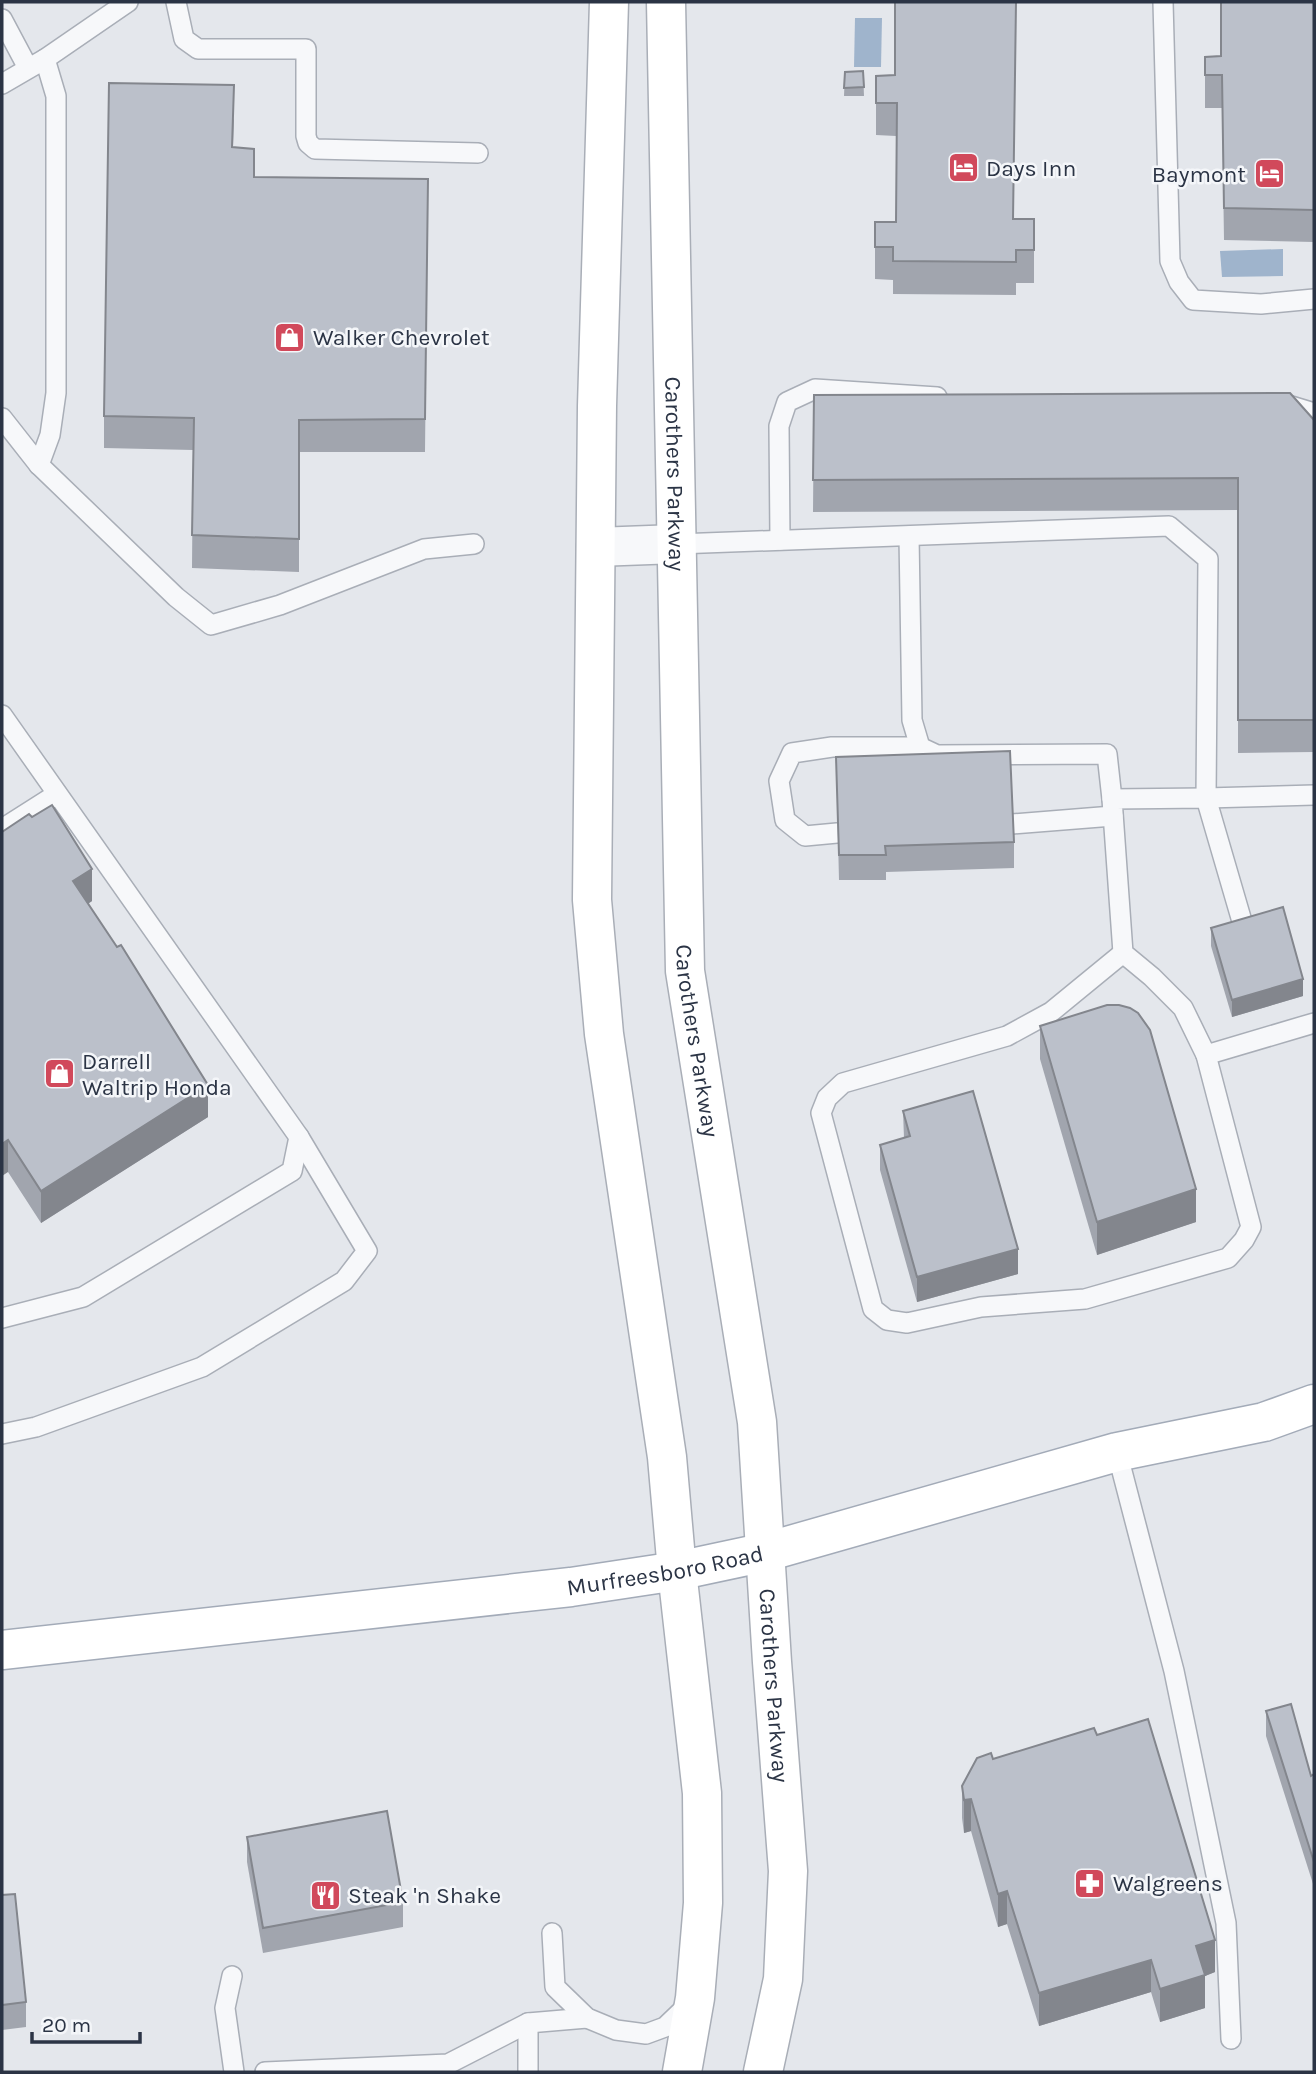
<svg xmlns="http://www.w3.org/2000/svg" width="1316" height="2074" font-family="Karla,sans-serif">
<rect width="100%" height="100%" fill="#e4e7ec"/>
<g fill="#9fb4cc">
<polygon points="855,18 882,18 881,67 854,67"/>
<polygon points="1283,249 1283,276 1222,277 1220,251"/>
</g>
<g fill="none" stroke-linecap="round" stroke-linejoin="round">
<defs>
<g id="service">
<polyline points="176,2 184,39 198,49 306,49 306,136 308,143 315,149 478,153"/>
<polyline points="1163,2 1170,261 1179,282 1193,300 1261,304 1314,299"/>
<polyline points="2,19 28,68"/>
<polyline points="2,84 45,59 128,2"/>
<polyline points="1281,406 1288,405 1314,413"/>
<polyline points="2,418 39,465 176,597 211,625 280,605 424,549 474,544"/>
<polyline points="39,465 50,435 56,393 56,96 45,59"/>
<polyline points="909,536 912,720 920,747 937,755 1107,754 1112,799"/>
<polyline points="780,540 779,426 787,402 815,389 937,397"/>
<polyline points="677,544 1169,526 1208,559 1206,798 1314,795"/>
<polyline points="2,715 299,1137 292,1171 83,1297 2,1318"/>
<polyline points="1012,824 1113,816"/>
<polyline points="2,829 57,794"/>
<polyline points="837,833 805,836 785,820 779,781 792,753 832,747 920,747"/>
<polyline points="1123,953 1051,1012 1007,1036 843,1083 827,1098 821,1113 873,1309 887,1320 907,1323 981,1307 1085,1299 1228,1258 1244,1240 1251,1227 1206,1055 1314,1023"/>
<polyline points="1206,1055 1183,1008 1152,977 1123,953 1112,799 1206,798 1241,918"/>
<polyline points="2,1434 36,1427 202,1367 344,1281 367,1251 299,1137"/>
<polyline points="1117,1452 1174,1671 1226,1923 1231,2039"/>
<polyline points="552,1933 555,1987 587,2018 616,2030 646,2034 665,2027 689,2004"/>
<polyline points="232,1976 225,2008 234,2072"/>
<polyline points="265,2072 448,2064 528,2023 587,2018"/>
<polyline points="528,2072 528,2023"/>
</g>
<polyline id="tertiary" points="596,547 677,544"/>
<g id="secondary">
<polyline points="609,2 597,406 592,900 604,1034 667,1457 677,1571 702,1793 703,1903 695,1998 682,2072"/>
<path id="s1" d="M666 2 685 971 757 1422 772 1662 788 1871 783 1979 763 2072"/>
</g>
<g id="primary">
<path id="s2" d="M2 1650 571 1587 677 1571 766 1552 1117 1452 1264 1422 1314 1404"/>
</g>
</defs>
<use href="#service" stroke="#a9aeb7" stroke-width="22"/>
<use href="#tertiary" stroke="#a9aeb7" stroke-width="41"/>
<use href="#secondary" stroke="#a9aeb7" stroke-width="41"/>
<use href="#primary" stroke="#a3abb8" stroke-width="41"/>
<use href="#service" stroke="#f7f8fa" stroke-width="19"/>
<use href="#tertiary" stroke="#f7f8fa" stroke-width="38"/>
<use href="#secondary" stroke="#fff" stroke-width="38"/>
<use href="#primary" stroke="#fff" stroke-width="38"/>
</g>
<g fill="#a1a5ae">
<polygon points="1314,2 1314,242 1224,240 1222,108 1205,108 1205,57 1221,56"/>
<polygon points="863,71 864,96 844,96 845,72"/>
<polygon points="895,75 1014,219 1034,251 1034,283 1016,283 1016,295 893,294 893,280 875,279 875,222 896,222 896,136 876,135 876,76"/>
<polygon points="234,118 233,147 254,177 428,179 425,452 299,452 299,572 192,568 193,450 104,448 104,416"/>
<polygon points="814,395 1314,420 1314,752 1238,753 1238,510 813,512"/>
<polygon points="836,757 1014,842 1014,868 886,872 886,880 839,880"/>
<polygon points="2,832 92,901 88,904 208,1117 41,1223 8,1172"/>
<polygon points="1211,928 1303,996 1232,1017 1211,946"/>
<polygon points="1040,1026 1196,1222 1097,1255 1040,1059"/>
<polygon points="903,1111 1018,1274 917,1302 880,1170 880,1145 904,1138"/>
<polygon points="1266,1711 1311,1776 1314,1774 1314,1887 1266,1736"/>
<polygon points="1097,1735 1215,1972 1205,1976 1205,2008 1160,2022 1151,1992 1039,2026 1007,1924 998,1927 971,1831 964,1833 962,1818 962,1786 993,1759"/>
<polygon points="247,1837 403,1902 403,1927 263,1953 247,1862"/>
<polygon points="2,1895 26,2002 26,2027 2,2030"/>
</g>
<g fill="#83868d">
<polygon points="92,869 92,901 73,913 73,881"/>
<polygon points="1303,979 1303,996 1232,1017 1232,1000"/>
<polygon points="208,1085 208,1117 41,1223 41,1191"/>
<polygon points="8,1140 8,1172 2,1176 2,1144"/>
<polygon points="1196,1189 1196,1222 1097,1255 1097,1222"/>
<polygon points="1018,1249 1018,1274 917,1302 917,1277"/>
<polygon points="971,1799 971,1831 964,1833 964,1800"/>
<polygon points="1007,1891 1007,1924 998,1927 998,1894"/>
<polygon points="1215,1940 1215,1972 1205,1976 1205,2008 1160,2022 1160,1989 1196,1946"/>
<polygon points="1151,1960 1151,1992 1039,2026 1039,1993"/>
</g>
<g fill="#bbc0ca" stroke="#83868d" stroke-width="2">
<polygon points="895,2 1016,2 1013,219 1034,219 1034,250 1016,250 1016,262 893,261 893,247 875,247 875,222 896,222 897,103 876,103 876,76 895,75"/>
<polygon points="1221,2 1314,2 1314,210 1224,208 1222,75 1205,75 1205,57 1221,56"/>
<polygon points="863,71 864,87 844,88 845,72"/>
<polygon points="109,83 234,85 232,147 254,149 254,177 428,179 425,419 299,420 299,539 192,535 194,418 104,416"/>
<polygon points="1290,393 1314,420 1314,720 1238,720 1238,478 813,480 814,395"/>
<polygon points="1010,751 1014,842 885,846 886,855 839,855 836,757"/>
<polygon points="52,805 92,869 73,881 117,947 121,945 208,1085 41,1191 8,1140 2,1144 2,832 29,814 32,817"/>
<polygon points="1283,907 1303,979 1232,1000 1211,928"/>
<polygon points="1107,1005 1119,1005 1130,1008 1138,1013 1150,1030 1196,1189 1097,1222 1040,1026"/>
<polygon points="973,1091 1018,1249 917,1277 880,1145 910,1136 903,1111"/>
<polygon points="1291,1704 1311,1776 1314,1774 1314,1862 1266,1711"/>
<polygon points="1148,1719 1215,1940 1196,1946 1205,1975 1160,1989 1151,1960 1039,1993 1007,1891 998,1894 971,1799 964,1800 962,1786 977,1758 991,1753 993,1759 1094,1728 1097,1735"/>
<polygon points="387,1811 403,1902 263,1928 247,1837"/>
<polygon points="15,1894 26,2002 2,2005 2,1895"/>
</g>
<defs>
<symbol id="hotel-square" viewBox="-11 -11 22 22"><rect x="-9" y="-9" width="18" height="18" rx="4" fill="#d1495b" stroke="#f4f6f9"/><path d="M-6-4.5h1.5V1H6V5H4.5V3h-9V5H-6ZM-4 0a1.8 1.8 0 1 1 3.6 0ZM.5 0V-2.5h3Q6-2.5 6 0Z" fill="#fff"/></symbol>
<symbol id="shop-square" viewBox="-11 -11 22 22"><rect x="-9" y="-9" width="18" height="18" rx="4" fill="#d1495b" stroke="#f4f6f9"/><path d="M-5-2.5h2.3a2.7 3.5 0 0 1 5.4 0H5L5.5 6h-11ZM-1.5-2.5h3a1.5 2.3 0 0 0-3 0Z" fill="#fff"/></symbol>
<symbol id="pharmacy-square" viewBox="-11 -11 22 22"><rect x="-9" y="-9" width="18" height="18" rx="4" fill="#d1495b" stroke="#f4f6f9"/><path d="M-2-6h4v4h4v4h-4v4h-4v-4h-4v-4h4Z" fill="#fff"/></symbol>
<symbol id="restaurant-square" viewBox="-11 -11 22 22"><rect x="-9" y="-9" width="18" height="18" rx="4" fill="#d1495b" stroke="#f4f6f9"/><path d="M-5-6h1v4h1v-4h1v4h1v-4h1v5L-1.5 .5V6h-2V.5L-5-1ZM5-6V6H3V1.5H1.5Q1.5-4 5-6Z" fill="#fff"/></symbol>
</defs>
<g fill-rule="evenodd">
<use href="#hotel-square" x="946" y="150" width="35" height="35"/>
<use href="#hotel-square" x="1252" y="156" width="35" height="35"/>
<use href="#shop-square" x="272" y="320" width="35" height="35"/>
<use href="#shop-square" x="42" y="1056" width="35" height="35"/>
<use href="#pharmacy-square" x="1072" y="1866" width="35" height="35"/>
<use href="#restaurant-square" x="308" y="1878" width="35" height="35"/>
</g>
<g text-anchor="middle" stroke-width="5" stroke-linejoin="round" paint-order="stroke">
<g font-size="23" fill="#2b3445" stroke="#f4f6f9" text-anchor="start">
<text x="986" y="176">Days Inn</text>
<text x="1246" y="182" text-anchor="end">Baymont</text>
<text x="313" y="345">Walker Chevrolet</text>
<text x="82" y="1069">Darrell<tspan x="82" dy="26">Waltrip Honda</tspan></text>
<text x="1113" y="1891">Walgreens</text>
<text x="348" y="1903">Steak 'n Shake</text>
</g>
<g font-size="23" fill="#2b3445" stroke="#f4f6f9">
<text dy="8" stroke="none"><textPath href="#s1" startOffset="472">Carothers Parkway</textPath></text>
<text dy="8" stroke="none"><textPath href="#s1" startOffset="1040">Carothers Parkway</textPath></text>
<text dy="8" stroke="none"><textPath href="#s2" startOffset="668">Murfreesboro Road</textPath></text>
<text dy="8" stroke="none"><textPath href="#s1" startOffset="1690">Carothers Parkway</textPath></text>
</g>
</g>
<rect width="1316" height="2074" fill="none" stroke="#2b3445" stroke-width="7"/>
<path d="M32 2032v10h108v-10" fill="none" stroke="#2b3445" stroke-width="3.5"/>
<text x="42" y="2032" font-size="21" fill="#2b3445" stroke="#f4f6f9" stroke-width="5" paint-order="stroke">20 m</text>
</svg>
